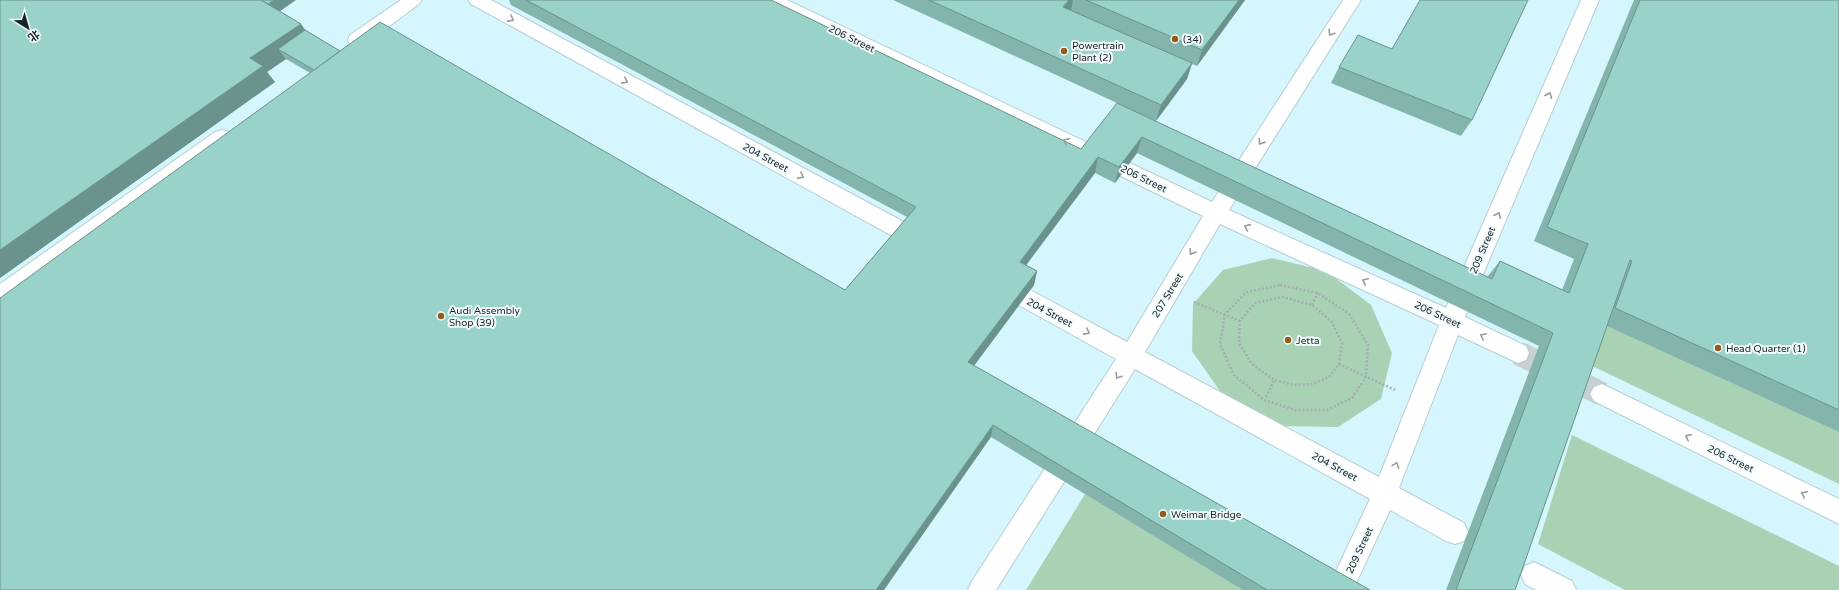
<svg xmlns="http://www.w3.org/2000/svg" width="1839" height="590" font-family="'Varela Round','Noto Sans SC',sans-serif">
<rect width="100%" height="100%" fill="#f2fbfe"/>
<rect fill="#d6f6fe" x="0" y="0" width="1839" height="590"/>
<g fill="#a9d2b5">
<polygon points="1272,258 1326,271 1371,305 1392,353 1381,399 1338,427 1278,426 1224,397 1192,351 1193,304 1223,270"/>
<polygon points="1600,322 1839,432 1839,484 1588,364"/>
<polygon points="1572,435 1839,566 1839,590 1625,590 1538,544"/>
<polygon points="1095,478 1245,590 1026,590"/>
</g>
<g fill="none" stroke-linecap="round" stroke-linejoin="round">
<polyline stroke="#c7d0d3" stroke-width="24" stroke-dasharray="24 12" stroke-linecap="butt" points="1518,353 1602,394"/>
<defs>
<g id="minor">
<polygon points="401,0 422,0 419,4 364,45 357,46 350,45 348,40 350,35"/>
<polygon points="468,0 491,0 932,237 935,243 932,249 924,252 916,249 471,4"/>
<path d="M763 0H787L1212 202 1343 0H1361L1229 210 1446 308 1581 0H1599L1465 317 1526 346 1529 353 1526 360 1518 363 1458 335 1399 488 1464 523 1468 532 1464 541 1455 544 1446 541 1390 510 1353 590H1327L1370 499 1135 369 996 590H968L972 581 1116 359 990 289 987 283 990 277 998 274 1006 277 1127 342 1203 216 766 4ZM1220 224 1439 325 1379 477 1145 352Z"/>
<polygon points="222,130 229,132 232,137 229,142 8,303 0,305 0,284 215,132"/>
<polygon points="1602,384 1839,499 1839,524 1594,401 1590,394 1594,387"/>
<polygon points="1534,562 1572,581 1576,590 1536,590 1525,584 1521,575 1525,566"/>
</g>
</defs>
<use href="#minor" stroke="#b6cdd2" stroke-width="2"/>
<g stroke="#a5aeb1" stroke-width="2.5" stroke-dasharray="2 2" stroke-linecap="butt">
<polygon points="1280,285 1318,293 1349,314 1368,345 1366,377 1352,398 1327,410 1295,410 1264,400 1234,375 1220,344 1225,314 1247,292"/>
<polygon points="1282,297 1312,305 1331,321 1342,343 1339,364 1329,377 1313,384 1294,385 1274,380 1252,364 1239,343 1240,321 1255,303"/>
<polyline points="1194,302 1240,321"/>
<polyline points="1312,305 1318,292"/>
<polyline points="1339,364 1395,390"/>
<polyline points="1266,397 1274,380"/>
</g>
<use href="#minor" fill="#fff" fill-rule="evenodd"/>
</g>
<g fill="#84b5ad">
<polygon points="509,0 771,0 1081,149 1117,103 1487,277 1500,261 1562,290 1574,259 1534,241 1634,0 1839,0 1839,432 1607,326 1515,590 1446,590 1539,346 1137,153 1115,183 1095,173 1026,265 1037,271 1034,285 974,366 1370,590 1243,590 991,437 310,73 286,59 267,72 275,82 0,278 280,11 301,24 305,30 340,51 845,290 907,217 511,5"/>
<polygon points="893,0 1245,0 1197,66 1192,64 1187,79 1156,121"/>
<polygon points="1339,67 1472,120 1461,136 1331,83"/>
</g>
<g fill="#6b938d">
<polygon points="274,0 296,0 273,16 266,6"/>
<polygon points="1069,0 1073,0 1071,11 1063,7"/>
<polygon points="1239,0 1245,0 1197,66 1202,50"/>
<polygon points="301,24 312,40 278,49 286,59 267,72 275,82 0,278 0,250 250,58"/>
<polygon points="1192,63 1187,79 1156,121 1161,105"/>
<polygon points="1142,137 1137,153 1115,183 1119,167"/>
<polygon points="1098,157 1095,173 1018,276 1020,262"/>
<polygon points="1037,271 1034,285 967,375 968,362"/>
<polygon points="993,425 991,437 884,590 876,590"/>
</g>
<g fill="#99d2c9" stroke="#6b938d">
<polygon points="0,0 261,0 301,24 250,58 263,66 0,250"/>
<polygon points="261,0 274,0 268,4"/>
<polygon points="526,0 771,0 1081,149 1117,103 1492,279 1500,261 1569,293 1588,244 1547,227 1640,0 1839,0 1839,410 1615,308 1632,261 1630,260 1515,590 1456,590 1553,333 1142,137 1119,167 1098,157 1020,262 1037,271 968,362 1370,590 1267,590 993,425 876,590 0,590 0,298 380,22 845,290 916,207"/>
<polygon points="929,0 1069,0 1063,7 1192,63 1161,105"/>
<polygon points="1086,0 1239,0 1202,50"/>
<polygon points="1420,0 1528,0 1472,120 1339,67 1358,35 1392,49"/>
<polygon points="305,30 340,51 314,70 278,49"/>
</g>
<defs><path id="oneway-chevron" d="M-2-3.5L2.5 0L-2 3.5" fill="none" stroke-width="1.6" stroke-linecap="round" stroke-linejoin="round"/></defs>
<g stroke="#989c9d">
<use href="#oneway-chevron" transform="translate(511 19) rotate(28)"/>
<use href="#oneway-chevron" transform="translate(1331 33) rotate(123)"/>
<use href="#oneway-chevron" transform="translate(625 81) rotate(28)"/>
<use href="#oneway-chevron" transform="translate(1549 95) rotate(-67)"/>
<use href="#oneway-chevron" transform="translate(1066 141) rotate(-154)"/>
<use href="#oneway-chevron" transform="translate(1261 142) rotate(123)"/>
<use href="#oneway-chevron" transform="translate(801 176) rotate(28)"/>
<use href="#oneway-chevron" transform="translate(1498 215) rotate(-67)"/>
<use href="#oneway-chevron" transform="translate(1247 227) rotate(-156)"/>
<use href="#oneway-chevron" transform="translate(1192 252) rotate(121)"/>
<use href="#oneway-chevron" transform="translate(1365 281) rotate(-155)"/>
<use href="#oneway-chevron" transform="translate(1087 332) rotate(28)"/>
<use href="#oneway-chevron" transform="translate(1483 336) rotate(-153)"/>
<use href="#oneway-chevron" transform="translate(1118 376) rotate(123)"/>
<use href="#oneway-chevron" transform="translate(1688 437) rotate(-154)"/>
<use href="#oneway-chevron" transform="translate(1396 465) rotate(-69)"/>
<use href="#oneway-chevron" transform="translate(1804 494) rotate(-154)"/>
</g>
<g fill="#955b19" stroke="#f2fbfe" stroke-width="1.5">
<circle cx="1175" cy="39" r="4"/>
<circle cx="1064" cy="51" r="4"/>
<circle cx="441" cy="316" r="4"/>
<circle cx="1288" cy="340" r="4"/>
<circle cx="1718" cy="348" r="4"/>
<circle cx="1163" cy="514" r="4"/>
</g>
<g text-anchor="middle" stroke-width="4" stroke-linejoin="round" paint-order="stroke">
<g font-size="10" fill="#1a2325" stroke="#f2fbfe">
<text transform="translate(852 38) rotate(26)" y="4">206 Street</text>
<text transform="translate(766 157) rotate(28)" y="4">204 Street</text>
<text transform="translate(1144 178) rotate(26)" y="4">206 Street</text>
<text transform="translate(1482 250) rotate(-67)" y="4">209 Street</text>
<text transform="translate(1167 295) rotate(-59)" y="4">207 Street</text>
<text transform="translate(1050 312) rotate(28)" y="4">204 Street</text>
<text transform="translate(1438 314) rotate(25)" y="4">206 Street</text>
<text transform="translate(1731 458) rotate(26)" y="4">206 Street</text>
<text transform="translate(1335 466) rotate(28)" y="4">204 Street</text>
<text transform="translate(1359 550) rotate(-65)" y="4">209 Street</text>
</g>
<g font-size="10" fill="#1a2325" stroke="#f2fbfe" text-anchor="start">
<text x="1183" y="43">(34)</text>
<text x="1072" y="49">Powertrain<tspan x="1072" dy="12">Plant (2)</tspan></text>
<text x="449" y="314">Audi Assembly<tspan x="449" dy="12">Shop (39)</tspan></text>
<text x="1296" y="344">Jetta</text>
<text x="1726" y="352">Head Quarter (1)</text>
<text x="1171" y="518">Weimar Bridge</text>
</g>
</g>
<g transform="translate(28 28) rotate(143)" stroke="#f2fbfe" stroke-width="3" paint-order="stroke">
<path d="M0-3L7 15L0 10L-7 15Z" fill="#1a2325"/>
<text y="-6" font-size="11" font-weight="bold" text-anchor="middle" fill="#1a2325">北</text>
</g>
</svg>
